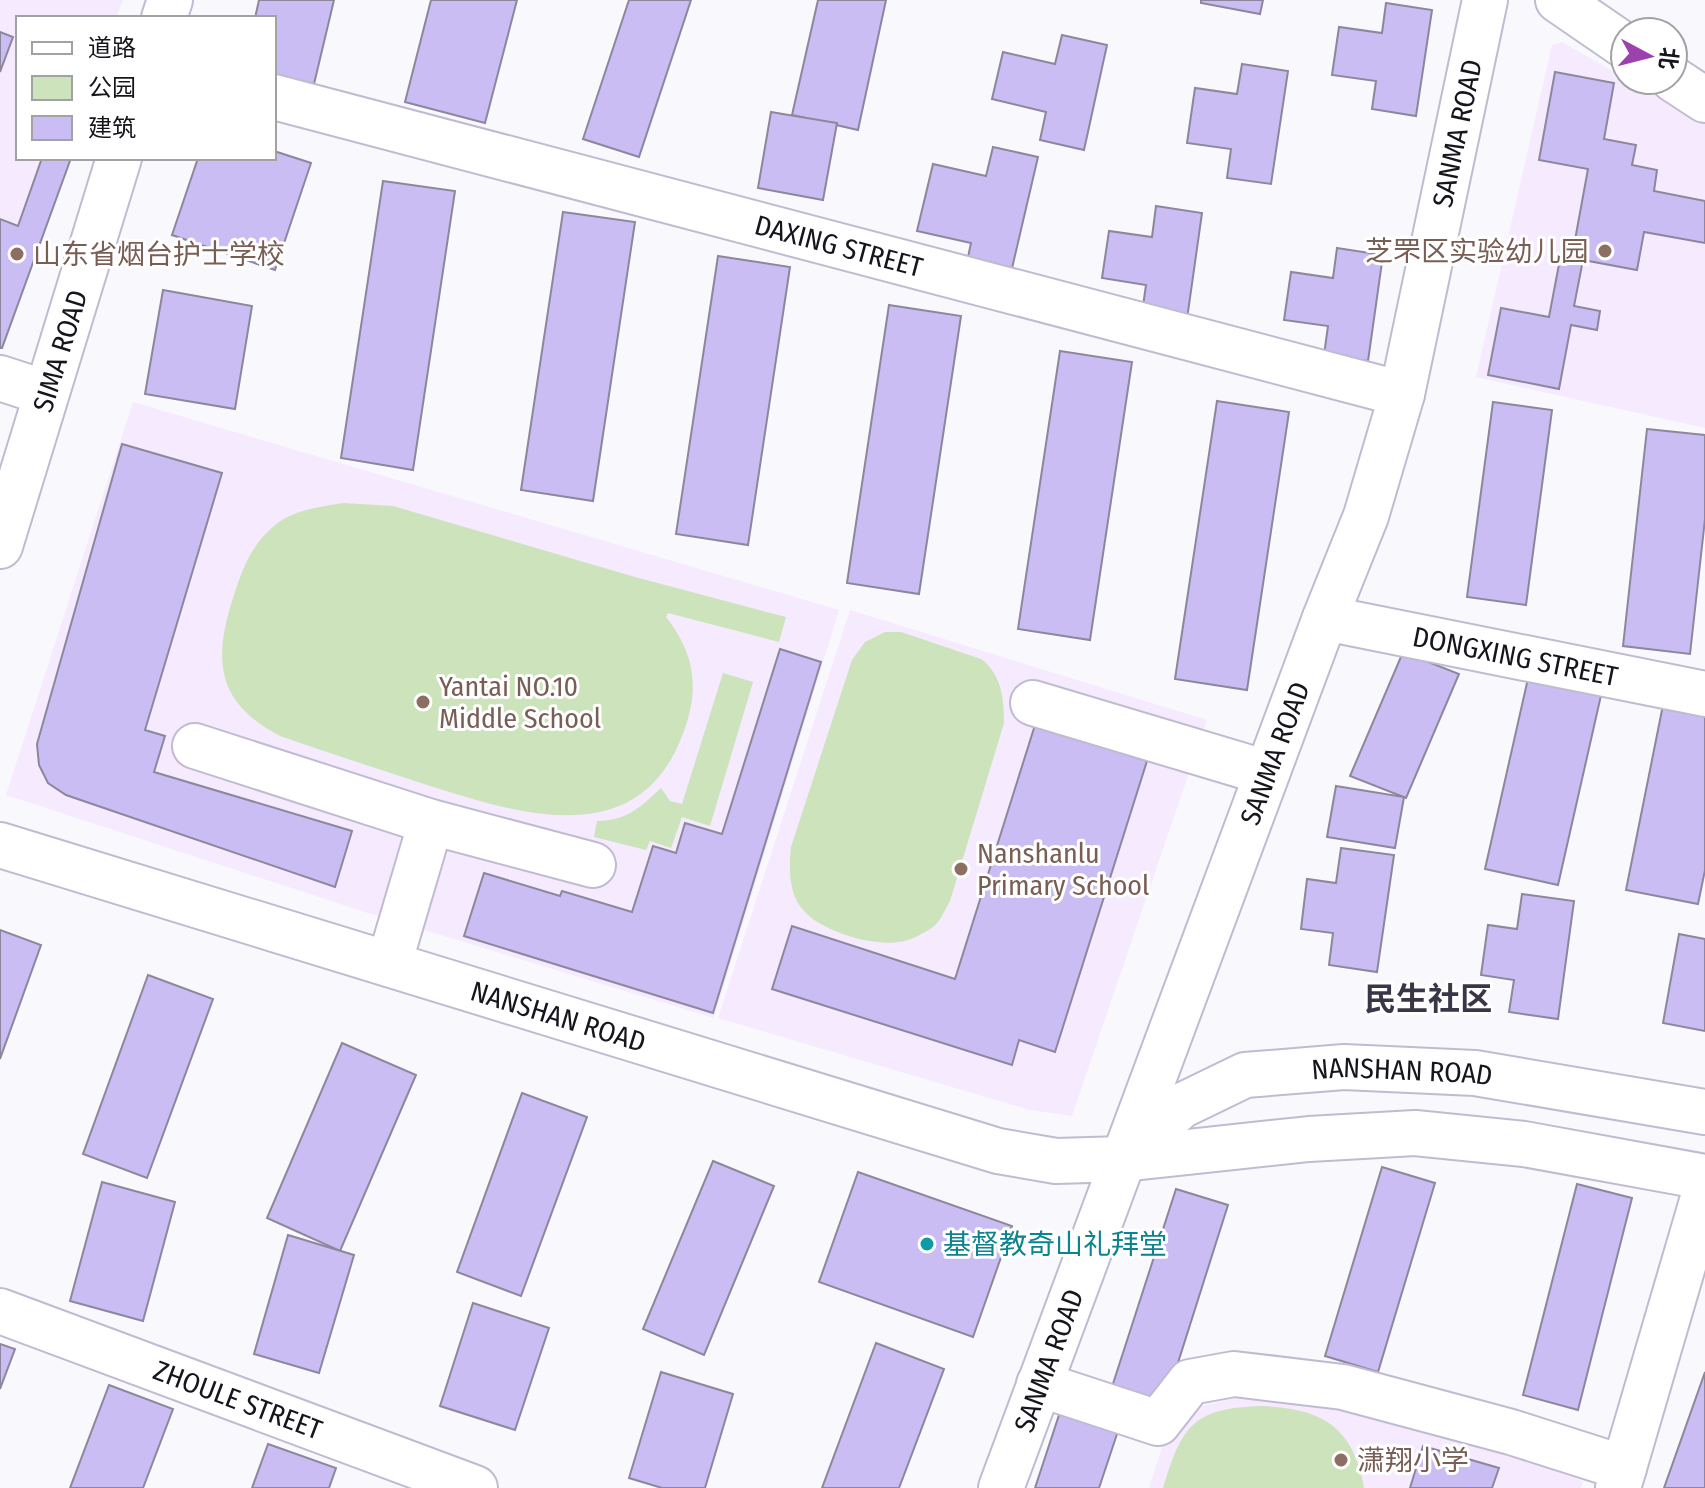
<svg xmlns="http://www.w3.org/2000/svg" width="1705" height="1488" font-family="'Fira Sans Condensed','Noto Sans SC',sans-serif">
<rect width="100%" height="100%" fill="#f9f8fd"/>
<g fill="#f6eafe">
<polygon points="0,0 123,0 116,18 18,18 18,158 67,158 0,350"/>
<polygon points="1562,42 1705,124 1705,428 1476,377 1552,45"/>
<polygon points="133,402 839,610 714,1018 368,913 6,795"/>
<polygon points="850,610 1207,720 1072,1116 1030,1110 718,1018"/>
<polygon points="1240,1397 1283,1399 1373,1413 1441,1430 1583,1481 1581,1488 1149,1488 1165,1438 1202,1406"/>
</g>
<g fill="#cce3bb">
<path d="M343 503 393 506 635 577 786 617 779 642 668 613 666 617C696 655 700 691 682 736 636 857 509 811 418 782 372 767 326 752 280 736 215 702 213 659 234 595 243 567 251 546 274 526 292 510 320 507 343 503Z"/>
<path d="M885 632H901L981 659C1002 675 1004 699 1004 723L950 901C945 909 941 921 933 927 924 933 910 941 899 942 872 946 824 932 805 912 788 895 789 869 791 847L852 660 865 642Z"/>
<path d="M723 673 753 682 710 826 682 817 671 848 650 841 646 850 594 837 597 821C626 821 641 807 661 788L670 801 682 804Z"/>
<path d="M1263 1406C1322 1409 1353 1426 1364 1488H1163C1182 1424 1194 1408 1263 1406Z"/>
</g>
<g fill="#cabdf4" stroke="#8c879c" stroke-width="2">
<polygon points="259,0 334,0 314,84 274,75 274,18 255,18"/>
<polygon points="431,0 517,0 485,123 405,102"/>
<polygon points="629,0 691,0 639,157 583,139"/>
<polygon points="818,0 886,0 858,130 792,115"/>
<polygon points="1201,0 1263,0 1260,14 1201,3"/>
<polygon points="1386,3 1432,10 1416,116 1372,109 1376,81 1332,75 1339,27 1382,33"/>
<polygon points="0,32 13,37 0,72"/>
<polygon points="1062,35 1107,45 1084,150 1040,140 1046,112 992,99 1003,52 1055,64"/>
<polygon points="1242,64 1288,71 1271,184 1227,178 1231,149 1187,143 1195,88 1237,94"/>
<polygon points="1555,72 1614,83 1604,139 1636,145 1632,165 1657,170 1654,191 1705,201 1705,243 1644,232 1637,270 1583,260 1574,306 1600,311 1597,330 1571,325 1559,389 1488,375 1501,308 1549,317 1564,238 1575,240 1588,169 1539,160"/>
<polygon points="771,112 837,123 823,200 758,188"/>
<polygon points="993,147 1038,157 1009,281 965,271 971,243 917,231 933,164 986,176"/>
<polygon points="274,151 311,163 275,270 172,235 198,158 274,158"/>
<polygon points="42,158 71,158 2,348 0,348 0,219 18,226"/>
<polygon points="383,181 455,191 413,470 341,458"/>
<polygon points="1156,206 1202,213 1187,319 1142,313 1146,285 1102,278 1109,231 1152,237"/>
<polygon points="563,212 635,222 593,501 521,490"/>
<polygon points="1337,248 1383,255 1368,361 1324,355 1328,326 1284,320 1291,272 1333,278"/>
<polygon points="718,256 790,267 748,545 676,534"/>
<polygon points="163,290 252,306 235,409 145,394"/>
<polygon points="889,305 961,316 919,594 847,583"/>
<polygon points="1060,351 1132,362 1090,640 1018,629"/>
<polygon points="1217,401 1289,412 1247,690 1175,679"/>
<polygon points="1493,402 1552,410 1526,605 1467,597"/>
<polygon points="1647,429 1705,435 1705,519 1690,654 1623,646"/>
<polygon points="122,444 222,473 145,730 165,736 154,772 352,831 335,887 66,795 48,783 39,765 37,744"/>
<polygon points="780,649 821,662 713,1013 464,936 484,873 560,896 562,891 632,912 653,846 676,853 685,823 722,834"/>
<polygon points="1403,652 1459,674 1406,798 1350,776"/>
<polygon points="1529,674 1602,691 1558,885 1485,869"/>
<polygon points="1664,700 1705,708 1705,870 1698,904 1626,890"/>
<polygon points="1035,725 1147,761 1055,1052 1019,1040 1012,1065 772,989 792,926 955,979"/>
<polygon points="1336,786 1404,797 1395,848 1327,837"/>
<polygon points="1341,848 1394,855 1377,972 1329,965 1333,933 1301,929 1307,879 1336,883"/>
<polygon points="1522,894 1574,901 1558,1019 1509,1012 1514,980 1481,975 1488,925 1517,929"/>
<polygon points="0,930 41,945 0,1059"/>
<polygon points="1679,934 1705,939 1705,1031 1663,1023"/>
<polygon points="148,975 213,999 147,1178 83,1154"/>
<polygon points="342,1043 416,1075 340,1251 267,1218"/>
<polygon points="522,1093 587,1117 521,1296 457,1272"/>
<polygon points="713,1161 774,1186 704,1355 643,1329"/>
<polygon points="1382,1167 1435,1183 1378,1372 1325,1356"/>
<polygon points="858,1172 1012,1226 973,1337 819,1282"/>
<polygon points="102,1182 175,1202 143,1321 70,1301"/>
<polygon points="1577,1184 1632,1198 1578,1410 1523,1395"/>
<polygon points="1176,1189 1228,1205 1163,1410 1110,1393"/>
<polygon points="288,1235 354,1255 319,1373 254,1354"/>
<polygon points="473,1303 549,1328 515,1430 440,1406"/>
<polygon points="876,1343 944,1369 899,1488 822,1488"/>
<polygon points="0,1344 15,1349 0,1389"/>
<polygon points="661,1372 733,1394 705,1488 662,1488 629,1478"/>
<polygon points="1705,1372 1705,1488 1664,1488"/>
<polygon points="109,1385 173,1409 143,1488 70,1488"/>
<polygon points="1060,1412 1118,1431 1099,1488 1035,1488"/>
<polygon points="268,1444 336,1468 329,1488 252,1488"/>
<polygon points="1423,1446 1499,1468 1492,1488 1410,1488"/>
</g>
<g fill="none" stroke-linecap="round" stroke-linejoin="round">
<defs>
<g id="minor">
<polyline points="1558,0 1625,46"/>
<polyline points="164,18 170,0"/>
<polyline points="1673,79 1705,100"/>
<path id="s1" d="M274 97 1402 394"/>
<polyline points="0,378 46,393"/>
<path id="s2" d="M0 546 119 158"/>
<path id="s3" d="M1325 618 1705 694"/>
<polyline points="1033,703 1267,773"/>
<polyline points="195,746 431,822 593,865"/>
<path id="s4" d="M0 845 998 1151 1056 1161 1123 1159 1309 1139 1415 1133 1524 1144 1705 1177"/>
<polyline points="389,964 431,822"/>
<path id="s5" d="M1128 1154 1181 1106 1245 1075 1344 1067 1475 1073 1705 1112"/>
<path id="s6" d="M0 1311 475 1488"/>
<polyline points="1039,1384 1158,1423 1190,1382 1234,1374 1343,1387 1511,1432 1624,1468"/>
<path id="s7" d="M1001 1488 1325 618 1366 516 1402 394 1485 0"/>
<polyline points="1618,1488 1705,1191"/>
</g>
</defs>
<use href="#minor" stroke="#c0bbd1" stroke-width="48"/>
<use href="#minor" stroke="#fff" stroke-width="44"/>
</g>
<g fill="#8d6e63" stroke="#fff" stroke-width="3">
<circle cx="1605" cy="251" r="8"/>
<circle cx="17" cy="254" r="8"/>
<circle cx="423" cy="702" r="8"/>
<circle cx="961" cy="869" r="8"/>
<circle cx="1341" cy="1460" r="8"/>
</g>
<circle fill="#0f9aa8" stroke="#fff" stroke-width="3" cx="927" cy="1244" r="8"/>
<g text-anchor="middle" stroke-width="6" stroke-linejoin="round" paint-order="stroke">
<g font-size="28" fill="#16141c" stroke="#fff">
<text dy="10" stroke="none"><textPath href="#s7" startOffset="1432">SANMA ROAD</textPath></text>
<text dy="10" stroke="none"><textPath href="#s1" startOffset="584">DAXING STREET</textPath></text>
<text dy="10" stroke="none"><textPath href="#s2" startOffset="204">SIMA ROAD</textPath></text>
<text dy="10" stroke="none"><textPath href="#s3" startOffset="194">DONGXING STREET</textPath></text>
<text dy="10" stroke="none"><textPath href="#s7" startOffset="784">SANMA ROAD</textPath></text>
<text dy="10" stroke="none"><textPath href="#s4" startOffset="584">NANSHAN ROAD</textPath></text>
<text dy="10" stroke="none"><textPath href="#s5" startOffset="300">NANSHAN ROAD</textPath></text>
<text dy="10" stroke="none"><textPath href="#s7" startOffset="136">SANMA ROAD</textPath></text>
<text dy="10" stroke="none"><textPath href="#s6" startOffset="254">ZHOULE STREET</textPath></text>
</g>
<g font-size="28" fill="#785e54" stroke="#fff" text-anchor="start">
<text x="1589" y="261" text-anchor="end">芝罘区实验幼儿园</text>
<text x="33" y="264">山东省烟台护士学校</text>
<text x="439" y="696">Yantai NO.10<tspan x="439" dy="32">Middle School</tspan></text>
<text x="977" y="863">Nanshanlu<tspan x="977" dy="32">Primary School</tspan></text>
<text x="1357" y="1470">潇翔小学</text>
</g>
<g font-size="28" fill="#0d838f" stroke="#fff" text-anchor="start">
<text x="943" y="1254">基督教奇山礼拜堂</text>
</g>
<g font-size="32" font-weight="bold" fill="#3a3647" stroke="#fff">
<text x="1428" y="1010">民生社区</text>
</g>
</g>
<rect x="16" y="16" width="260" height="144" fill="#ffffff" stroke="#a2a1a4" stroke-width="2"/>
<rect x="32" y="42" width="40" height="12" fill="#ffffff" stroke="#a2a1a4" stroke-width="2"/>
<text x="88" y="56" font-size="24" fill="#16141c">道路</text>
<rect x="32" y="76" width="40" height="24" fill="#cce3bb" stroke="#a2a1a4" stroke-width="2"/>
<text x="88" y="96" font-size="24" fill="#16141c">公园</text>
<rect x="32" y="116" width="40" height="24" fill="#cabdf4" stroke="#a2a1a4" stroke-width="2"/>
<text x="88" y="136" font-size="24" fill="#16141c">建筑</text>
<g transform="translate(1649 56) rotate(97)"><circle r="38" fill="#ffffff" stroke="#a2a1a4" stroke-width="2"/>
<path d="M0-6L14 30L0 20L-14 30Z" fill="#9b42ad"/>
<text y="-12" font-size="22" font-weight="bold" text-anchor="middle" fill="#16141c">北</text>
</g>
</svg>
